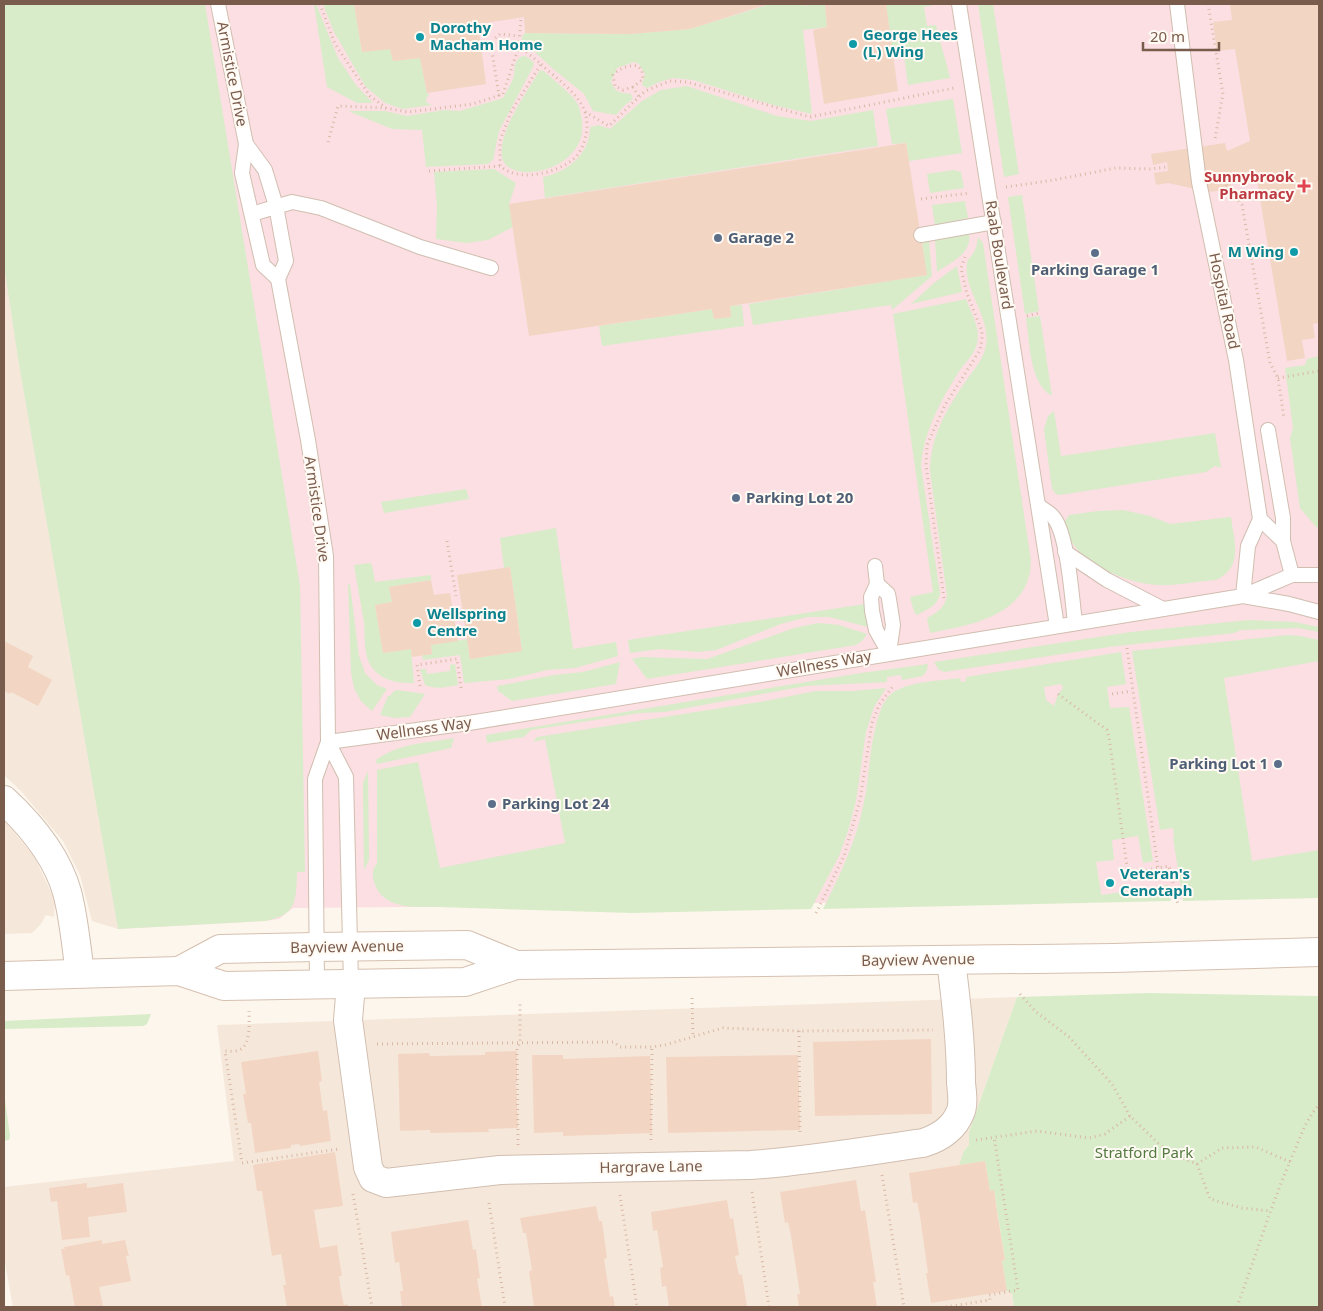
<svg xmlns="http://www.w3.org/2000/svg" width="1323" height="1311" font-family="'Noto Sans',sans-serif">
<rect width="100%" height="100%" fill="#fdf6ec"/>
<g fill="#f5e8da">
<polygon points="4,265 18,359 118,929 92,921 80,875 63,841 21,791 4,775"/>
<polygon points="4,820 34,856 55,901 54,917 46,915 41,924 32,933 4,934"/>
<polygon points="1017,997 969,1132 969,1145 964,1151 985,1161 990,1190 994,1190 1005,1260 1002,1261 1012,1293 1014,1307 13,1307 4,1258 4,1187 234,1161 217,1025"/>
</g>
<polygon fill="#fbdfe3" points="4,4 1319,4 1319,898 293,908 279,919 265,921 118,929 18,359 4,265"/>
<g fill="#d8ecc9" fill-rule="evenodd">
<path d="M4 4H205L300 586 305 872H297C296 901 297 915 265 921L118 929 18 359 4 265Z"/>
<polygon points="314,4 316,4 338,58 356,85 373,103 357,103 327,87"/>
<polygon points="323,4 354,4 362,52 390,49 393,61 420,58 427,93 429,95 427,97 426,102 432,105 403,109 385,103 366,87 334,32"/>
<path d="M770 4H804L805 6 812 4H825L827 27 803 30 812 114 773 105 693 80 673 78 659 82 647 88 642 85 645 74 639 64 634 62 617 68 611 82C615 92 620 93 631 94L633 99 625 105 616 115 593 111 584 94 552 68 522 40V36L525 33 630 34 690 29Z"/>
<path d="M886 4H932L933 5 924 7 927 26 936 25C940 43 946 60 950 78L908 85 904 56 893 58Z"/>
<polygon points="978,4 993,4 1019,174 1004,177"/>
<path d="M522 56C528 56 530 59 534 63L533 67 499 131 493 160 488 164 426 167 422 130 392 129 348 111H385L407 116 444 110 460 111 503 98C506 92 510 86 513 79 516 70 512 62 522 56Z"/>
<path d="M540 70 544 71C552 79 572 94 577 103 580 108 581 115 582 121 588 173 506 186 502 157 498 131 527 92 540 70Z"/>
<path d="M687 86 777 116 811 121 873 110 878 146 545 198 543 177C568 172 590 154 590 127L598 125 610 129 642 101 661 90Z"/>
<polygon points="953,99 962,153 909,161 906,143 892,144 886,109"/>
<polygon points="494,169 516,183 509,204 513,227 488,240 466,243 436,239 437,206 434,172"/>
<polygon points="954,170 961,172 964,188 930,193 927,174"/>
<polygon points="1022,195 1039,311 1025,314 1008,197"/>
<polygon points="965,201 968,218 935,225 932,205"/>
<path d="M969 234C972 254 951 262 937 272L935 240Z"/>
<path d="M978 237 983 243 1031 561C1030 565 1031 571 1029 576 1018 618 966 626 930 633L927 618C938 612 944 608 947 596L930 471C930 437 947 408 966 381 974 369 984 359 986 345 991 318 963 289 967 264 967 259 972 256 974 252 977 247 977 241 978 237Z"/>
<polygon points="929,240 932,276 892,310 891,305 753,325 749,304 926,275 922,241"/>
<polygon points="957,266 962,292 911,304 934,283"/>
<path d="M966 299C970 310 978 324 978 336 977 354 967 359 958 373 940 402 924 431 921 466L940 593C938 606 928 609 917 615L914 612 910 597 933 592 893 314Z"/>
<polygon points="742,305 744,326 602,346 599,326 712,309 714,319 731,317 730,306"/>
<path d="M1040 316 1052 396C1029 383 1030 342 1026 318Z"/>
<polygon points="1319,356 1319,525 1317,528 1300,508 1290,438 1293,428 1285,368 1305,365 1307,359"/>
<polygon points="1054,411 1061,456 1215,433 1221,468 1215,466 1206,472 1060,495 1056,494 1052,489 1044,429 1048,416"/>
<polygon points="466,489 469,499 384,513 381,502"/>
<path d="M1123 510 1150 516 1170 524 1231 517C1234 542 1244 567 1216 580 1197 581 1177 586 1158 585 1130 584 1086 566 1071 541 1068 536 1066 529 1064 523L1069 515 1098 511Z"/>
<polygon points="556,528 573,649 616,642 618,656 575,668 547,670 510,679 464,683 460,655 423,660 422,655 432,654 431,645 467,639 470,659 522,651 510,567 504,568 500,538"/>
<path d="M370 563 372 565 375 582 431 575V580L389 587 392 602 375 605 383 653 411 649 414 683C394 684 373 678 367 657 364 646 365 634 364 623 361 603 357 584 354 565Z"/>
<polygon points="348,583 350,585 359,656 365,673 377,685 387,689 372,711 361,701 354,688 351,672"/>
<polygon points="865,604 868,627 829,617 807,617 781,624 716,650 698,652 661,649 630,653 628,640"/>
<polygon points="1249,620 1294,622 1319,627 1319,632 1298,628 1241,630 1234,633 1109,647 944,672 938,669 934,662 1131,632"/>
<polygon points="818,623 839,625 867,634 863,640 856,645 647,679 632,659 641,657 707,659 794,628"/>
<polygon points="1288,635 1300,636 1319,640 1319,661 1224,678 1252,861 1319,850 1319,898 1183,901 1173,838 1174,837 1173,828 1160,830 1132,651"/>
<path d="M1121 652 1126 684 1107 687 1110 708 1129 707 1153 861 1143 863 1138 836 1112 840 1114 860 1096 862 1101 893 1102 895 1168 885 1171 901 823 909C840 875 857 840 864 802 869 780 869 756 874 734 877 721 880 705 890 695 906 681 939 681 960 678L961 682 966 681V677ZM1061 684 1063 688 1058 694 1054 706 1046 700 1044 687Z"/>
<polygon points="620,662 616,684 512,701 498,691 497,686 554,675 583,672"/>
<path d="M455 664 458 685C447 687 435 690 425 685L420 669H426L427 674 450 671V665Z"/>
<polygon points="928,664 927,670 923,676 902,680 901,675 887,677 887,682 806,686 665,712 640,713 531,730 524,737 487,743 486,735 861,673"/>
<path d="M886 688 874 707 866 732 856 801 848 831 839 856 811 909 632 913 438 907C414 907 383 910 374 882 372 874 372 870 377 863V770L418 762 440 868 565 843 545 739 533 742 537 737 765 701 816 691H852Z"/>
<polygon points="397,690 425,694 410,717 394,718 380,715 388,696 390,696 394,691"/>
<path d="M454 738 451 748 377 764 376 760C399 743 427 743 454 738Z"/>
<polygon points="368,771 369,860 364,870 363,792 363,783"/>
<polygon points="1149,993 1319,996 1319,1307 1014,1307 1012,1293 1007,1291 1002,1261 1005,1260 994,1190 990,1191 985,1161 959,1165 964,1151 969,1145 969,1132 1017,997"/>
<polygon points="151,1014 147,1024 143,1026 4,1029 5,1021"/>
<polygon points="4,1092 10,1136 9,1140 4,1141"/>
</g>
<g fill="#f3d5c3">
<polygon points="354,4 768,4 690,29 630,34 525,33 524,17 478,24 486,84 427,93 420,58 393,61 390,49 362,52"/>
<polygon points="825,4 886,4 898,91 824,104 813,30 827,27"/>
<polygon points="1230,4 1319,4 1319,323 1313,324 1315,338 1302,340 1305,358 1287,361 1257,181 1230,179 1232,189 1209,192 1168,183 1156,185 1154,173 1168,171 1167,162 1153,165 1151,154 1225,143 1227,151 1250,141 1235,49 1217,51 1213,22 1232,20"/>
<polygon points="906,143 927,275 730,306 731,317 714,319 712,309 529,336 509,204"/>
<polygon points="510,567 522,651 470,659 457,575"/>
<polygon points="431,580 434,595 450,593 458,641 431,645 432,654 412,657 411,649 383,653 375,605 392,602 389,587"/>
<polygon points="4,641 33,656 28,667 52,680 38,706 11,692 10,694 4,691"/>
<polygon points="931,1039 932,1114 815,1116 813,1042"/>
<polygon points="318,1051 322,1081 319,1082 321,1096 323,1111 327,1110 331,1141 300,1146 299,1144 291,1145 291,1148 255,1153 251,1123 248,1123 243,1094 246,1094 241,1062"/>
<polygon points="517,1051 517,1082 516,1082 518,1128 488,1129 489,1132 430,1133 430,1130 400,1131 398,1054 429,1053 430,1056 485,1055 485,1052"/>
<polygon points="532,1055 563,1055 563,1059 650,1056 652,1133 563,1136 563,1132 534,1133"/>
<polygon points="798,1055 800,1130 668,1133 666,1057"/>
<polygon points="335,1152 343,1206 314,1210 320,1248 337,1245 342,1276 339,1276 341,1291 344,1305 347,1304 348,1307 287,1307 283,1285 286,1285 281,1254 272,1256 262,1191 257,1191 253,1165"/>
<polygon points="985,1161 990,1191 994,1190 998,1218 1005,1260 1002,1261 1007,1291 931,1303 926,1273 928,1273 920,1216 917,1202 913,1203 909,1173"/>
<polygon points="856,1180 861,1211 865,1210 876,1282 873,1282 877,1307 799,1307 797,1294 800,1294 791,1236 788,1222 785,1223 780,1192"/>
<polygon points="87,1183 87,1188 123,1183 127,1212 88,1217 90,1237 62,1240 57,1201 51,1202 49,1188"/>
<polygon points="727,1200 730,1219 733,1218 739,1255 735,1256 739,1275 742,1274 747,1307 669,1307 666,1286 662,1287 660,1268 663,1267 657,1230 653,1231 651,1212"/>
<polygon points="596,1206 599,1221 602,1221 607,1258 604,1259 610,1297 613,1296 615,1307 534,1307 529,1271 532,1270 529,1252 526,1233 523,1233 520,1218"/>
<polygon points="468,1220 473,1250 476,1249 478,1264 480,1278 477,1279 482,1307 402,1307 400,1291 403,1291 399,1262 395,1263 391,1232"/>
<polygon points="102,1240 102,1244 125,1240 129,1256 126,1256 131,1281 99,1287 103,1306 75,1307 69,1275 66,1276 61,1249 65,1249 64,1247"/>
</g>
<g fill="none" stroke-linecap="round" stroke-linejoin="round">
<defs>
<g id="service">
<polyline points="218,4 246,144 242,173 263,265 278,279"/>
<polyline points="959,4 1057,626"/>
<polyline points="1177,4 1199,182 1236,360 1260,519 1248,546 1243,596"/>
<polyline points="246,144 265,170 276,206 286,261 278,279 308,440 326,556 328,742 315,779 317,984"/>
<polyline points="252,214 292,202 321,208 420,247 491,268"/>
<polyline points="921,235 994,222"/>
<polyline points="1268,430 1283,518 1283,541"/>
<path d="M1039 506C1044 510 1051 513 1054 518 1068 536 1072 599 1075 623"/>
<polyline points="1260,519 1283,541 1292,575"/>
<polyline points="1065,552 1107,580 1163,609"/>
<polyline points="875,566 877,584 871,597 872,611 876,630 889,653"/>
<polyline points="877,584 888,594 889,599 893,625 889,653"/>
<polyline points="1243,596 1292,575 1319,575"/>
<polyline points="328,742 469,723 1243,596 1289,604 1319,612"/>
<polyline points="328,742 346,777 351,984"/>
</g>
<g id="minor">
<path d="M4 800C30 824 57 857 67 892 74 918 76 946 80 973"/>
<path d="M351 984 348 1020 368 1167 373 1178 386 1183 500 1170 751 1165C809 1161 866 1151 923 1143 939 1138 953 1130 960 1113 964 1105 962 1092 961 1083 961 1042 956 1001 951 960"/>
</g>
<g id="secondary">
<polyline points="179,971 220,949 316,947 467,945 516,965"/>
<polyline points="4,976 179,971 224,986 465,982 516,965 1114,958 1319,952"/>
</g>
</defs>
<use href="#service" stroke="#d1beb0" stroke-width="16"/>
<use href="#minor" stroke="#d1beb0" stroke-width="30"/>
<use href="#secondary" stroke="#d6c0b0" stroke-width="30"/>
<g stroke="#d9b8a5" stroke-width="3" stroke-dasharray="1 4" stroke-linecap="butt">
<polyline points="320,4 335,44 370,96 386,108 408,112 473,104 503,94 519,46 541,64 511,112 500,141 500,166"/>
<polyline points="1208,4 1223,94 1215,139"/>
<polyline points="519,46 521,18"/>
<path d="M633 87 623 90 615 86 613 75C620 68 628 65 638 66L642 71 643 79 633 87 639 97"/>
<polyline points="499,96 491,45 494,39 500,34 519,36"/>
<polyline points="585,112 609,126 645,91 670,81 687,82 810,117 954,88"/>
<polyline points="328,142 338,106 386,108"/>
<path d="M429 171 500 166C518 182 553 174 571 161 585 151 590 128 585 112 578 92 555 78 541 64"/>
<polyline points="1220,177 1242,205 1270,363 1278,378 1284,418"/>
<polyline points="1006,187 1054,180 1116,168 1151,169 1167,167"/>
<polyline points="921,199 970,193"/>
<polyline points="1027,316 1039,313"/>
<polyline points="1278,378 1319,371"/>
<polyline points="447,541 456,596"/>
<polyline points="944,598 926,465 927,445 945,405 980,350 982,339 982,331 967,294 961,268 965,257"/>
<polyline points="1127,648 1158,868 1169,866 1178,905"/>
<polyline points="420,686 417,665 457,659 461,688"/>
<polyline points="1058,694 1107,730 1109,737 1128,874 1158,868"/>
<polyline points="1112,694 1132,691"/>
<polyline points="816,913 844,856 860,800 872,723 879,705 893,686"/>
<polyline points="1020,994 1035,1011 1069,1037 1112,1084 1130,1116"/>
<polyline points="692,998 693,1038"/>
<path d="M249 1011C249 1022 251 1043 241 1049 237 1052 230 1051 225 1051L242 1163 339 1149"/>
<polyline points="799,1031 800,1133"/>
<polyline points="377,1044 614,1042 620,1047 652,1047 665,1045 723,1028 799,1031 933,1030"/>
<polyline points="651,1140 652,1047"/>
<polyline points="976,1140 1037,1131 1089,1138 1105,1134 1130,1116 1161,1146 1180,1157 1197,1164 1210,1199 1242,1208 1270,1211"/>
<polyline points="518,1145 517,1049 520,1042 520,1002"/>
<polyline points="1197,1164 1222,1148 1256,1147 1290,1162"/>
<polyline points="882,1175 904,1307"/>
<polyline points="752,1192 769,1307"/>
<polyline points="353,1194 372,1307"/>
<polyline points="620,1195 637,1307"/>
<polyline points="489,1203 505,1307"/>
<polyline points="946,1307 990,1300 989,1295 1018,1290 994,1137"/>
<path d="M1237 1307C1256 1255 1272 1202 1294 1152 1301 1135 1307 1118 1319 1105"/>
</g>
<use href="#service" stroke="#fff" stroke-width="14"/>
<use href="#minor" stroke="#fff" stroke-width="28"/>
<use href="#secondary" stroke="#fff" stroke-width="28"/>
</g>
<g fill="#0f9aa8" stroke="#fffaf3" stroke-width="2">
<circle cx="420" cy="37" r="5"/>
<circle cx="853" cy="44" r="5"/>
<circle cx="1294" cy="252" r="5"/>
<circle cx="417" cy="623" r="5"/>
<circle cx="1110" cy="883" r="5"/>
</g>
<path fill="#e0444e" stroke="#fffaf3" stroke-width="2" d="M1301.5 178.5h5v5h5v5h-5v5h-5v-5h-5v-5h5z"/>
<g fill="#5c6f8a" stroke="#fffaf3" stroke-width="2">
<circle cx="718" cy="238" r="5"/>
<circle cx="1095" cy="253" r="5"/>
<circle cx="736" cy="498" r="5"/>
<circle cx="1278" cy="764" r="5"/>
<circle cx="492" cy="804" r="5"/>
</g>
<g text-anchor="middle" stroke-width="4" stroke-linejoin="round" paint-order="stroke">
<g font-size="15" font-weight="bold" fill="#0d838f" stroke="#fffaf3" text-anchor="start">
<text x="430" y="33">Dorothy<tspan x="430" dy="17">Macham Home</tspan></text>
<text x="863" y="40">George Hees<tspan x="863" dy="17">(L) Wing</tspan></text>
<text x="1284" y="257" text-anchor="end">M Wing</text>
<text x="427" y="619">Wellspring<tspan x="427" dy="17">Centre</tspan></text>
<text x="1120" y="879">Veteran's<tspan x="1120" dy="17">Cenotaph</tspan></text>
</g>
<g font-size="15" fill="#7a5c4d" stroke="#fffaf3">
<text transform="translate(232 74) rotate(79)" y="5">Armistice Drive</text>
<text transform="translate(999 255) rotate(81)" y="5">Raab Boulevard</text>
<text transform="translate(1224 301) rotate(78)" y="5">Hospital Road</text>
<text transform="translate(317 509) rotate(82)" y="5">Armistice Drive</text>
<text transform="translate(824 664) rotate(-10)" y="5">Wellness Way</text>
<text transform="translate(424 729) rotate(-8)" y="5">Wellness Way</text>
<text transform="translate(347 947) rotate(-1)" y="5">Bayview Avenue</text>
<text transform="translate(918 960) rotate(-1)" y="5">Bayview Avenue</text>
<text transform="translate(651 1167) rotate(-1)" y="5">Hargrave Lane</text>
</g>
<g font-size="15" font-weight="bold" fill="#be3a42" stroke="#fffaf3" text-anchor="end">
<text x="1294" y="182">Sunnybrook<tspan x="1294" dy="17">Pharmacy</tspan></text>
</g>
<g font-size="15" font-weight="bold" fill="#4e5e75" stroke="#fffaf3" text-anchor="start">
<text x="728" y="243">Garage 2</text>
<text x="1095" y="275" text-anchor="middle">Parking Garage 1</text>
<text x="746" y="503">Parking Lot 20</text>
<text x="1268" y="769" text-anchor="end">Parking Lot 1</text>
<text x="502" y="809">Parking Lot 24</text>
</g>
<g font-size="15" fill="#537a41" stroke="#fffaf3">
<text x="1144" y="1158">Stratford Park</text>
</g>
</g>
<rect width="1323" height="1311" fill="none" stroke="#7a5c4d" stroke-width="10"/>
<path d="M1143 42v8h76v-8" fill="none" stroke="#7a5c4d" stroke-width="2.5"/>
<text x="1150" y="42" font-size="15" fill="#7a5c4d" stroke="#fffaf3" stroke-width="4" paint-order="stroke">20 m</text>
</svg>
